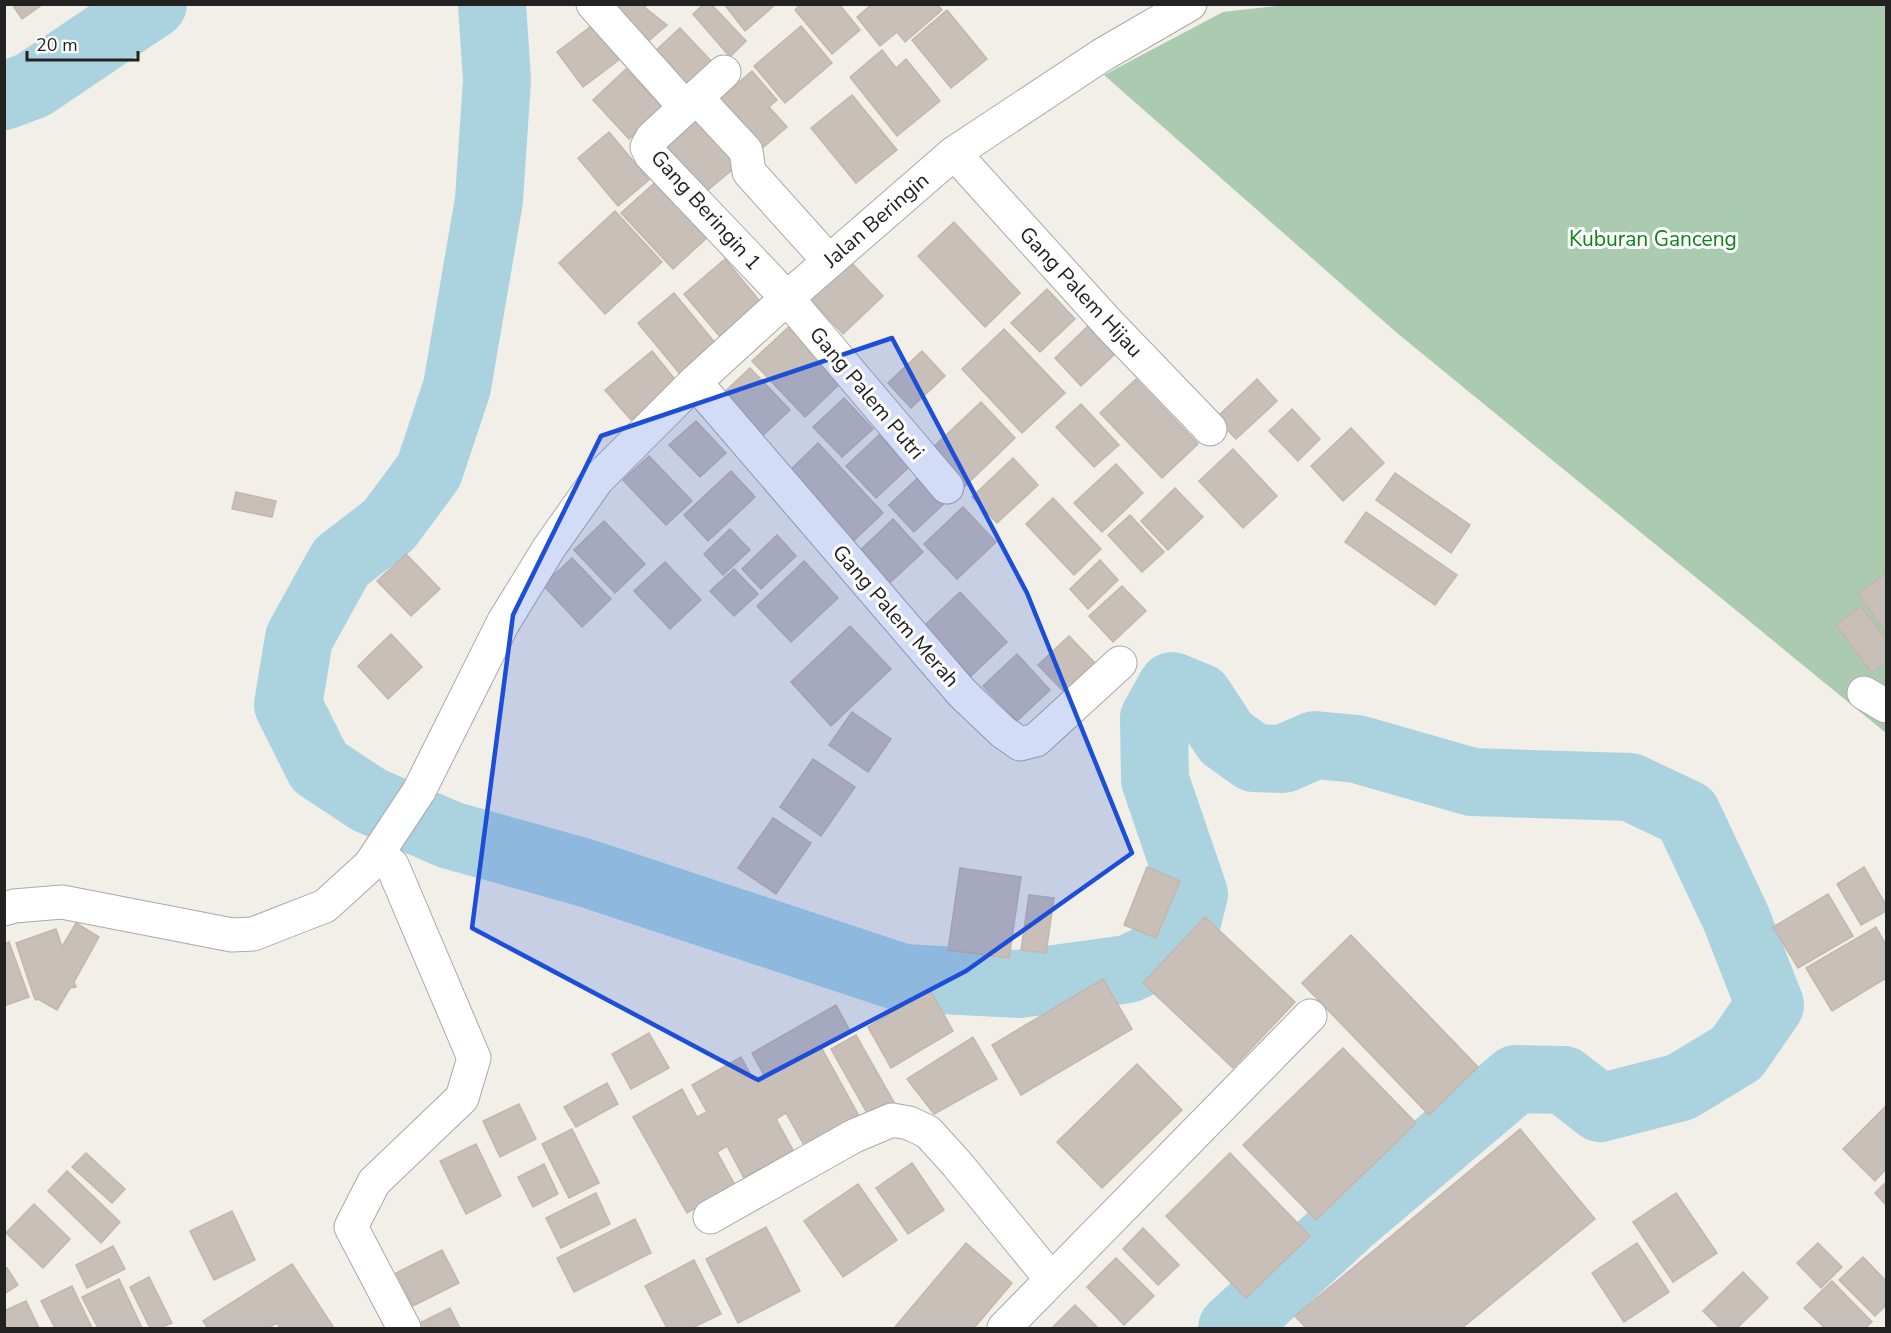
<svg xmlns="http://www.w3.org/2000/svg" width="1891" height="1333" font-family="'Nunito Sans',sans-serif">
<rect width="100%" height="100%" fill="#f2efe9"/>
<polygon fill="#aacbaf" points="1286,5 1886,5 1886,733 1397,333 1104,75 1223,12"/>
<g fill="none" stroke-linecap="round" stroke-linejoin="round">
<g stroke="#aad3df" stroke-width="68">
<polyline points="492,4 497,80 489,200 457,387 429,471 389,525 341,562 299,638 288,705 319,767 369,800 450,835 586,873 903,978 1019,984 1128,969 1158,955 1185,930 1194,894 1155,780 1154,718 1172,686 1199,697 1226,738 1254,758 1283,759 1315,745 1357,749 1472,782 1630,787 1687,814 1736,918 1770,1005 1737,1053 1681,1087 1600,1108 1564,1080 1516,1079 1352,1218 1232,1328"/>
<polyline points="4,96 33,85 153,4"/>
</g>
</g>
<g fill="#c7bfb8" stroke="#c4b6ab" stroke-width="1.5">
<polygon points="12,4 43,4 22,19"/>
<polygon points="607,4 649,4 644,7 667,25 645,44"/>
<polygon points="704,4 711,4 746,41 730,57 693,14"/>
<polygon points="724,4 776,4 745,31"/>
<polygon points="801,4 839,4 860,30 832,54 795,10"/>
<polygon points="872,4 937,4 942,10 905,42 897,32 880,46 857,17"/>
<polygon points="947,10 987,59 951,88 912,40"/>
<polygon points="598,21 624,56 583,87 557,52"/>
<polygon points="801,26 832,63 785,103 754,66"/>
<polygon points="680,28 714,64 685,91 651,55"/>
<polygon points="882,50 896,68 906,59 940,101 897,136 850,77"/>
<polygon points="626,69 663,108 629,139 593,100"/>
<polygon points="752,71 777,100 769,107 787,127 760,150 718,100"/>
<polygon points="852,95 897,150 856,183 811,128"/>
<polygon points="699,118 738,165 702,195 663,148"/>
<polygon points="609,132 649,180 618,206 578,158"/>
<polygon points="660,178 711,234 673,269 621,213"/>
<polygon points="615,211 662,262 605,314 559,263"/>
<polygon points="954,222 1020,293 985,327 918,256"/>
<polygon points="725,259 762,304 721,338 684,294"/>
<polygon points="849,260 883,296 843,334 809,298"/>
<polygon points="1047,289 1075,319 1040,352 1011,323"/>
<polygon points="674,293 716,344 680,374 638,323"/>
<polygon points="793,323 846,378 805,417 752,361"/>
<polygon points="1088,326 1115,354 1081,386 1055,358"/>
<polygon points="1004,329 1065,393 1022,433 962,369"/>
<polygon points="652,351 677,382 631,420 605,390"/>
<polygon points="922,351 945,376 911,408 888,383"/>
<polygon points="750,368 790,410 758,440 718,398"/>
<polygon points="1136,379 1198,444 1162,478 1100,413"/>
<polygon points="1257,379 1277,401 1236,439 1216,418"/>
<polygon points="844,398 873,429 842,457 813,427"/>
<polygon points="981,402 1015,438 961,490 926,454"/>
<polygon points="1081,404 1119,445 1094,467 1056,427"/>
<polygon points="1292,409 1320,439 1298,461 1269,431"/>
<polygon points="696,421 726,453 700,477 669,445"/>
<polygon points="1351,428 1384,463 1343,501 1311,466"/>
<polygon points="879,435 909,467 876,498 846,466"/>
<polygon points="818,443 883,513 846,548 781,479"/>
<polygon points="1233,449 1277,496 1243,528 1199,481"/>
<polygon points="649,456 692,501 666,525 623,480"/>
<polygon points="1013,458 1038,485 997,523 972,497"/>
<polygon points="1116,464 1143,493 1102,532 1074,503"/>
<polygon points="926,470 951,497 914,532 889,505"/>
<polygon points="731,471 755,497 708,541 684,515"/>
<polygon points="1395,473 1470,525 1451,553 1376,500"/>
<polygon points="1175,488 1203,517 1168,550 1141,521"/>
<polygon points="236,492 276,501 272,517 232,509"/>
<polygon points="1053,498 1101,549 1074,575 1026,524"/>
<polygon points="963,507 996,542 957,579 924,544"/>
<polygon points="1366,512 1457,575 1435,605 1345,542"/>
<polygon points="1130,515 1164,552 1142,572 1108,535"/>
<polygon points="893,519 923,552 881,591 851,559"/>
<polygon points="604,521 645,564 615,593 574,550"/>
<polygon points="730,529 750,550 723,575 704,554"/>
<polygon points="777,535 796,556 761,589 742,569"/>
<polygon points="406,554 440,589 411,616 377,581"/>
<polygon points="572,558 611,599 582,627 543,585"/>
<polygon points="1100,560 1118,580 1088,609 1070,589"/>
<polygon points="804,561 838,598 791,642 757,606"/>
<polygon points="665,562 701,600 670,629 634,591"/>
<polygon points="734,569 758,594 734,616 710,591"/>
<polygon points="1886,573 1886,633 1858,594"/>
<polygon points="1122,586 1146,611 1113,642 1089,616"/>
<polygon points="960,592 1007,642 971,676 924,626"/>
<polygon points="1861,606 1886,640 1886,662 1872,673 1836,625"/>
<polygon points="850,626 891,669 831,726 791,682"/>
<polygon points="391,634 422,667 388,699 358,666"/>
<polygon points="1069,636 1098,666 1067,695 1038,665"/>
<polygon points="1017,654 1050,690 1017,721 983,686"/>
<polygon points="852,712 891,739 868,772 829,745"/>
<polygon points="813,759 855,787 821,836 780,807"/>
<polygon points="773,818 811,843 776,894 738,868"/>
<polygon points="1147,867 1180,881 1156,938 1124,925"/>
<polygon points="1864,867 1886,905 1886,911 1861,925 1837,884"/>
<polygon points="960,868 1021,877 1009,958 948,950"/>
<polygon points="1828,894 1853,936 1798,968 1773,927"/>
<polygon points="1029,895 1054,898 1046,953 1021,950"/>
<polygon points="1205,917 1295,1002 1233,1068 1143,983"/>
<polygon points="76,923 99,937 74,982 76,987 70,988 57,1010 38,999 36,1000 34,997 16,943 56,929 62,947"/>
<polygon points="1876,927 1886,945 1886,978 1832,1011 1806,968"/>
<polygon points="1351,935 1478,1067 1429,1115 1302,983"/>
<polygon points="9,942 29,997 4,1006 4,944"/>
<polygon points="1103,979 1132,1029 1021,1095 992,1045"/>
<polygon points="930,990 953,1031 891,1068 868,1027"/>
<polygon points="836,1005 850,1031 821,1047 859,1116 805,1147 786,1113 776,1119 793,1150 744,1178 727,1146 717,1152 735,1185 687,1213 633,1117 682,1089 697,1117 707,1112 692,1085 741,1057 756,1084 766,1079 752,1053"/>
<polygon points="649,1033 669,1068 631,1089 612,1054"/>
<polygon points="856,1035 895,1104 870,1118 831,1049"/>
<polygon points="973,1037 997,1079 934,1114 907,1079"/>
<polygon points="1343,1048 1416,1123 1316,1220 1243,1145"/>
<polygon points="1137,1064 1182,1110 1102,1188 1057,1142"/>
<polygon points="607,1083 618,1104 576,1127 564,1107"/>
<polygon points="519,1104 536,1139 500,1157 483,1121"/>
<polygon points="1886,1106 1886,1169 1875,1181 1843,1149"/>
<polygon points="572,1129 599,1183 569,1198 542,1144"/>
<polygon points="1520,1129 1595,1219 1462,1328 1306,1328 1295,1316"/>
<polygon points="476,1144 501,1196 466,1214 440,1161"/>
<polygon points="86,1153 125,1189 112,1203 72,1167"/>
<polygon points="1230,1153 1310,1236 1246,1298 1166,1216"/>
<polygon points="912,1163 944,1210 908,1234 876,1188"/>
<polygon points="544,1164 558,1194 533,1207 518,1177"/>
<polygon points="67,1171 120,1222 101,1243 48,1191"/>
<polygon points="1886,1182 1886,1205 1875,1193"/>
<polygon points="858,1184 897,1240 843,1277 804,1221"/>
<polygon points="596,1193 610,1224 561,1248 546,1218"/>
<polygon points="1676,1193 1717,1253 1673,1282 1633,1222"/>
<polygon points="34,1204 70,1239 43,1268 6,1233"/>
<polygon points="232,1211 255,1260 214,1280 190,1231"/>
<polygon points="635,1219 651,1253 574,1292 557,1258"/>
<polygon points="766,1227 800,1291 738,1323 706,1259"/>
<polygon points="1143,1228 1179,1265 1158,1285 1123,1249"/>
<polygon points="966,1243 1012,1283 974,1328 897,1328 895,1327"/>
<polygon points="1637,1243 1669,1292 1624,1322 1592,1273"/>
<polygon points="1818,1243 1842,1267 1821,1288 1797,1263"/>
<polygon points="113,1246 125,1269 87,1288 76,1265"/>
<polygon points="442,1250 459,1283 413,1306 396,1273"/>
<polygon points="1863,1257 1886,1281 1886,1305 1875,1316 1839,1280"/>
<polygon points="1116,1258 1154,1296 1124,1325 1087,1287"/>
<polygon points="694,1260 721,1314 692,1328 667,1328 645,1286"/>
<polygon points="292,1264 334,1328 280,1328 277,1323 268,1328 208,1328 203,1321"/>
<polygon points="7,1268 18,1285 4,1294 4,1269"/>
<polygon points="1743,1272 1768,1298 1737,1328 1720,1328 1703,1311"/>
<polygon points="149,1277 172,1323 160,1328 150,1328 130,1287"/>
<polygon points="119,1279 142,1328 98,1328 82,1297"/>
<polygon points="1832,1281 1872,1322 1865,1328 1825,1328 1804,1308"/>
<polygon points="72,1286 92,1328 55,1328 41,1301"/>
<polygon points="26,1301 39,1328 4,1328 4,1311"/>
<polygon points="1075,1305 1098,1328 1052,1328"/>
<polygon points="450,1308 460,1328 412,1328 412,1327"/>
</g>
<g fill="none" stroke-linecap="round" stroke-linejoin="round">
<defs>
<g id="minor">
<polyline points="593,4 685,107"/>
<polyline points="724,72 652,138 647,147 651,155 787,298 947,487"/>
<polyline points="696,97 746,151 749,172 829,261"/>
<polyline points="954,153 1109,324 1210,429"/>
<polyline points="695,382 962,693 1003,732 1020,744 1036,740 1120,663"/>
<polyline points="1864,693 1886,706"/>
<polyline points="378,854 392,865 474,1058 462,1098 374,1182 351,1227 404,1328"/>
<polyline points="4,909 14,906 62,902 232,935 253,934 325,906 370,865 419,791 503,623 549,548 597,480 695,382 787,298 954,153 1102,55 1190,4"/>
<polyline points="710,1217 854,1136 892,1120 909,1123 928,1132 957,1164 1051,1279"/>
<polyline points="1004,1328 1310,1016"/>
</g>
</defs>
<use href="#minor" stroke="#a9a9a9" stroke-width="35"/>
<use href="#minor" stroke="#fff" stroke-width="33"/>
</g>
<path fill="#1d4ed8" fill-opacity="0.2" stroke="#1d4ed8" stroke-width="4.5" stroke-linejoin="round" d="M892 338 1027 593 1132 853 966 971 758 1080 472 928 513 615 601 436Z"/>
<g text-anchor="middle" stroke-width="6" stroke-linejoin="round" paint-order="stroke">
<g font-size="21" fill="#222" stroke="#fff">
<text transform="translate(706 210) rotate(48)" y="7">Gang Beringin 1</text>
<text transform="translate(876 220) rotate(-41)" y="7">Jalan Beringin</text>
<text transform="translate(1081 292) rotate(47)" y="7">Gang Palem Hijau</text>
<text transform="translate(867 393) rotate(50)" y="7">Gang Palem Putri</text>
<text transform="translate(896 616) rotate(49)" y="7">Gang Palem Merah</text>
</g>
<g font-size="21" fill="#0c8416" stroke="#fff">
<text x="1653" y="246">Kuburan Ganceng</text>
</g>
</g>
<rect width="1891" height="1333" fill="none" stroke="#222222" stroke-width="12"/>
<path d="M27 51v9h111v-9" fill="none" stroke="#222222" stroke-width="3"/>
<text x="36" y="51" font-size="18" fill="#222222" stroke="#ffffff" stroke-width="4.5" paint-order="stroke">20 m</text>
</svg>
